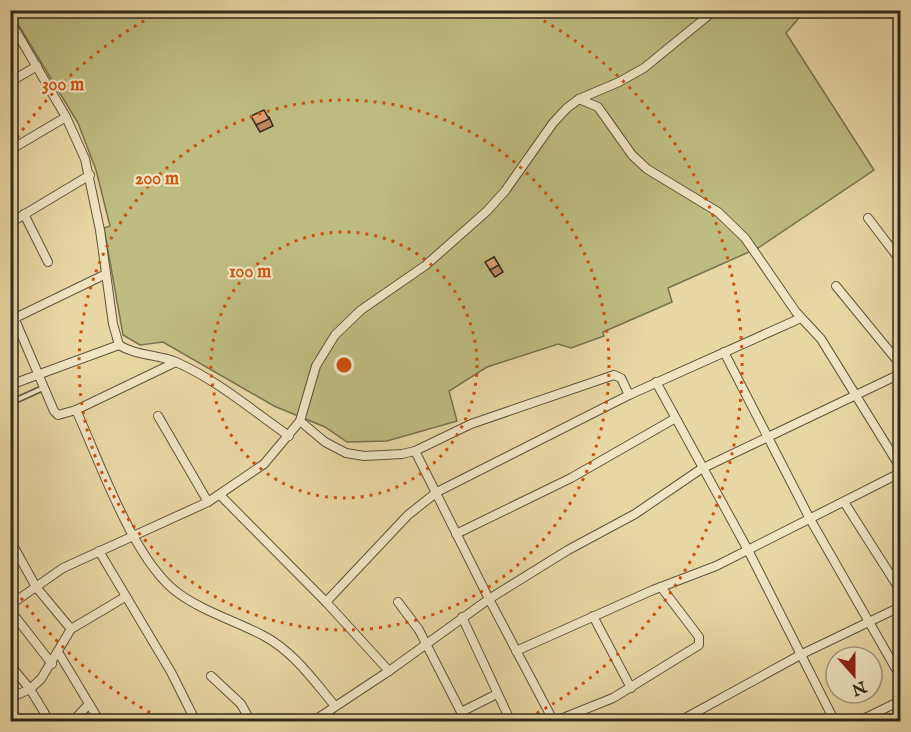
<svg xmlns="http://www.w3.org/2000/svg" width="911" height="732" font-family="'IM FELL English',serif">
<rect width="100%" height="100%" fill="#e8d6a3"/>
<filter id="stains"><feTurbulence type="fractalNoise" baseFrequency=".00333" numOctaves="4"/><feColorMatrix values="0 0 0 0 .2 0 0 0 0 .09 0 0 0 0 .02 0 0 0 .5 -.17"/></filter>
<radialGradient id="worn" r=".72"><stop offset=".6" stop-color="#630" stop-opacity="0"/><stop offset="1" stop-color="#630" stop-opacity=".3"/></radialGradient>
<polygon fill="#bebc80" stroke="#78724e" stroke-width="1.5" points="10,11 805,11 786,33 874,170 758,248 668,288 672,302 603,332 604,336 571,348 558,344 487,367 449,391 457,421 387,441 347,442 325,427 274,406 163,342 140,345 123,335 104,228 110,226 96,170 78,123"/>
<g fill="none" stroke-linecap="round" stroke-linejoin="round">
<defs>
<polyline id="service" points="10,403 43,388"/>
<g id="minor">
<path d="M10 21 66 117 85 159 100 230 113 324 119 345C136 356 157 354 176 362 217 380 253 411 289 436"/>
<polyline points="10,82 37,66"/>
<polyline points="579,99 598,107 632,155 647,169 718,212 745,238 796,312 821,339 900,467"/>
<polyline points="10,150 66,117"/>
<polyline points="24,214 48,262"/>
<polyline points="868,218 900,260"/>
<polyline points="10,223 90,175"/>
<polyline points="836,286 900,364"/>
<polyline points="10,308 54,411 58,415 76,410 176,362"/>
<polyline points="15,318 106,274"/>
<polyline points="724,352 810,519 900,676"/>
<polyline points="656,382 748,550 835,722"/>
<polyline points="10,385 119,345"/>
<path d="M76 410C100 462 133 560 178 593 204 612 236 621 264 636 294 652 314 681 335 706"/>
<polyline points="158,416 208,502"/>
<polyline points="300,421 325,442 346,453 364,456 402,454 415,451 471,424 614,375 621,378 629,395"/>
<polyline points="415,451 489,599 554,722"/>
<polyline points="220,495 326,602 389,671"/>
<polyline points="844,502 900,590"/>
<polyline points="456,534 571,478 674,419"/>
<polyline points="10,540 36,587 71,629"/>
<polyline points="99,551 171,672 196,722"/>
<polyline points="326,602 408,515 437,492 629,395 801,318"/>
<polyline points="398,602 419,630 461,712 497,694"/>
<polyline points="10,605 63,568 208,502 264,464 300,421 316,366 335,335 361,310 426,265 487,211 505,191 553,123 567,108 579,99 619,82 644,68 715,10"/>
<polyline points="10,610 52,664"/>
<polyline points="593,616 631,688"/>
<polyline points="462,617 511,722"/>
<polyline points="516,651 653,590 716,566 900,473"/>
<polyline points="58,652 100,722"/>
<polyline points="10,665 30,689 50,722"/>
<polyline points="211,676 241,704 251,722"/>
<polyline points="10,698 30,689 41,679 71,629 125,597"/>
<polyline points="72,722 89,704"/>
<polyline points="312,722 389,671 489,599 568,550 635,514 701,469 900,374"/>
<polyline points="553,722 613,698 699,645 699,637 661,587"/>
<polyline points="678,722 802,654 900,607"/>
<polyline points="857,722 900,701"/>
</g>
</defs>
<use href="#service" stroke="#60543e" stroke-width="7"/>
<use href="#minor" stroke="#60543e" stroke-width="10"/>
<use href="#service" stroke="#f0e4c3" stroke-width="4"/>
<use href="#minor" stroke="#f0e4c3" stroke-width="8"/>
</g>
<g fill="#bf8962" stroke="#33281c" stroke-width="1.5">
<polygon points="269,117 273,126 260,132 256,125"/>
<polygon points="494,257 503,272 495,277 490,270"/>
</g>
<g fill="#de9f72" stroke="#33281c" stroke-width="1.5">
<polygon points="264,110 269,119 256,125 251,116"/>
<polygon points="494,257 499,265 490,270 485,262"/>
</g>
<g fill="none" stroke="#cd520e" stroke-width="3" stroke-dasharray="3 6">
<circle cx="344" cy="365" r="133"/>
<circle cx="344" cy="365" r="265"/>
<path d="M166 721A398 398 0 0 1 12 585M12 145A398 398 0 0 1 160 12M528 12A398 398 0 0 1 522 721"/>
</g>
<circle cx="344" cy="365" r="9" fill="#cd520e" stroke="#f0e4c3" stroke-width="3"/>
<g font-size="18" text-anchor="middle" font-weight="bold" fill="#cd520e" stroke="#f0e4c3" stroke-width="4.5" stroke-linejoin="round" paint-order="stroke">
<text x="63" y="90">300 m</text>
<text x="157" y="184">200 m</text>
<text x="250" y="277">100 m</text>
</g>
<rect width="911" height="732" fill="none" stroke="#e8d6a3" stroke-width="36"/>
<rect x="12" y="12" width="887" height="708" fill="none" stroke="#33281c" stroke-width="3"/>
<rect x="18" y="18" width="875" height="696" fill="none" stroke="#33281c" stroke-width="1.5"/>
<g transform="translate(854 675) rotate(159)"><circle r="28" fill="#f0e4c3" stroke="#a49980" stroke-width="1.5"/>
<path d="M0-4.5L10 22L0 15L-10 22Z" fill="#8f2418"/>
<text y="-9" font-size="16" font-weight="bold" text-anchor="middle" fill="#33281c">N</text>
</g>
<rect width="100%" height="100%" filter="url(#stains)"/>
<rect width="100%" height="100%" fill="url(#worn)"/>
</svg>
